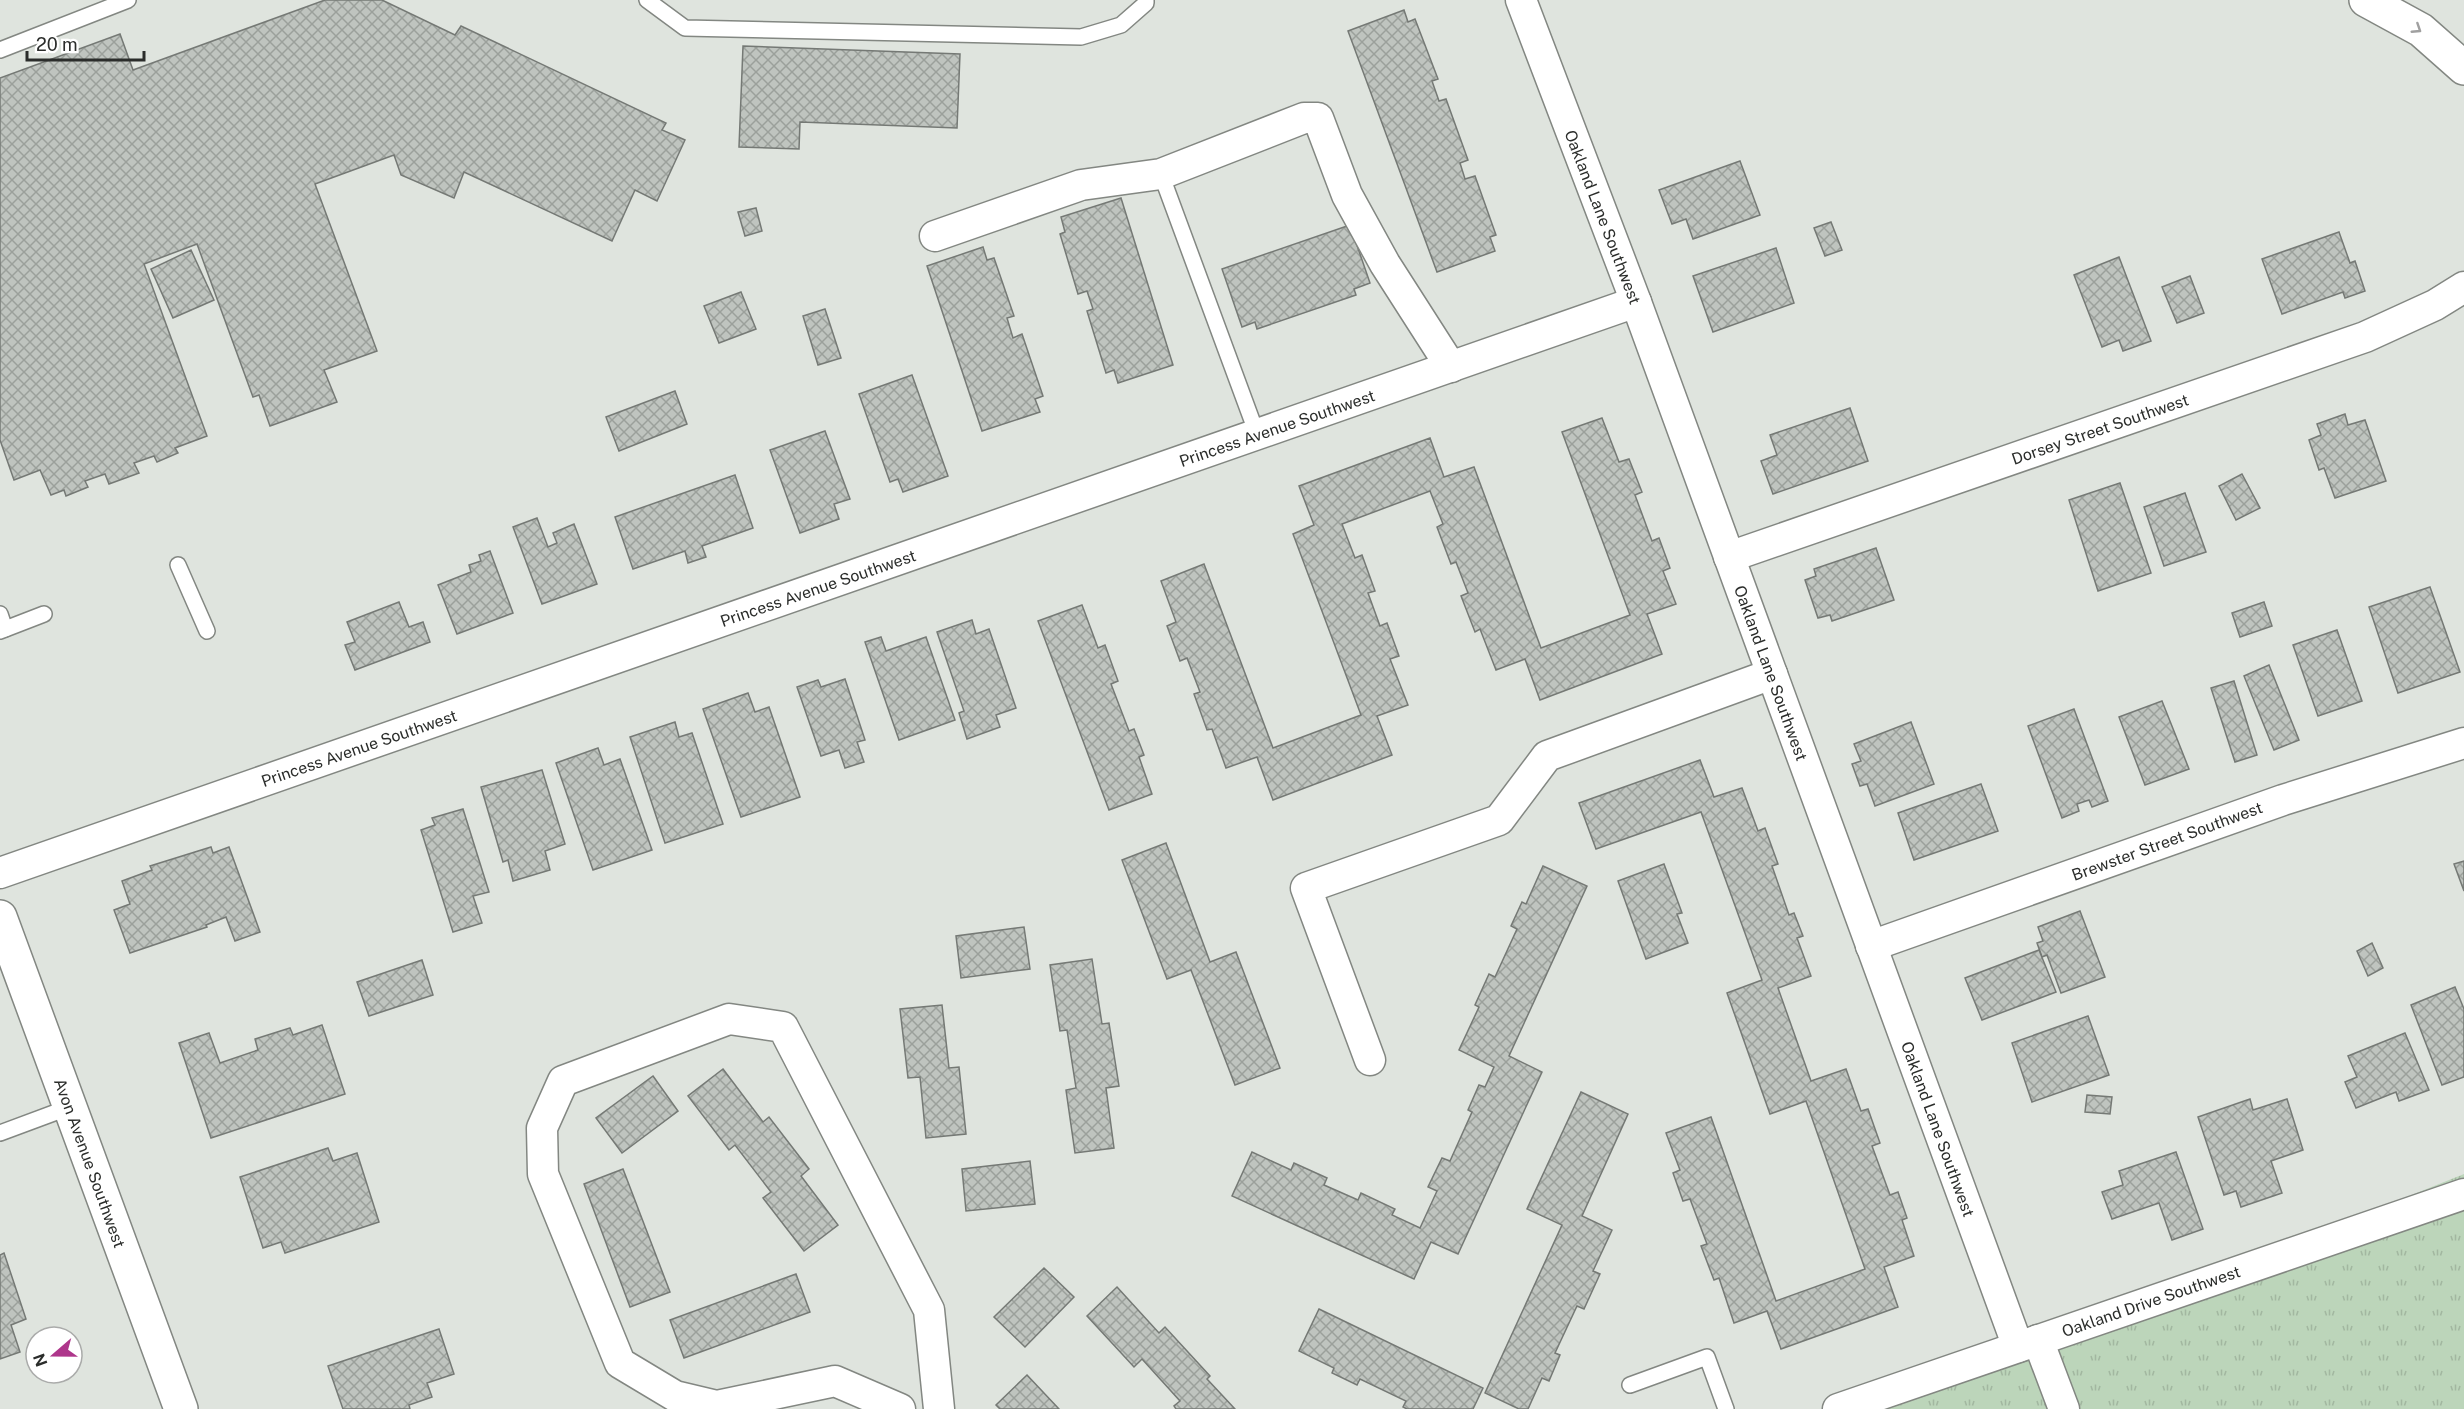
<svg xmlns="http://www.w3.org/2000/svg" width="2464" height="1409" font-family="'Public Sans',sans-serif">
<defs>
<pattern id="park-tufts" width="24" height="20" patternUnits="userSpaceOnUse" patternTransform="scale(1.5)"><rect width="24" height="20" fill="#bcd5ba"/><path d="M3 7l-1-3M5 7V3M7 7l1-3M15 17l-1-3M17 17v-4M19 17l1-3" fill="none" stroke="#a2b7a0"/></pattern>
<pattern id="building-cross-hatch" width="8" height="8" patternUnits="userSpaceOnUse" patternTransform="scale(1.5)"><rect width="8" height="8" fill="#bfc4bf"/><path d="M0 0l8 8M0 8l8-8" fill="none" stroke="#9ba09b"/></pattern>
</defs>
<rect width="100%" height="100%" fill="#dfe4de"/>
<polygon fill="url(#park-tufts)" points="2464,1174 2464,1409 1866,1409 1997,1361"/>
<g fill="url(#building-cross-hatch)" stroke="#757975" stroke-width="1.5">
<polygon points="325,0 382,0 455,35 461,26 666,123 662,130 685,140 657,201 635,190 612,241 464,172 454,198 401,175 394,155 315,184 377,351 324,370 337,402 270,426 259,395 253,397 197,244 144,264 207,436 175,448 178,453 157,462 154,456 134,463 139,473 109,484 105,474 85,481 88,487 66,496 64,490 51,495 40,470 14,480 0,440 0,78 120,34 133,70"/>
<polygon points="1404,10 1408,22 1415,19 1438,79 1432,81 1439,101 1446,99 1468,160 1460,163 1465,179 1475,176 1496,235 1490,237 1495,251 1437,272 1348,31"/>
<polygon points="743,46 960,54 957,128 800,122 799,149 739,147"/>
<polygon points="1740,161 1760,215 1693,239 1686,219 1672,224 1659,190"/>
<polygon points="1121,198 1173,365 1118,383 1114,370 1106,373 1087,311 1093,309 1087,291 1078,294 1060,234 1065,232 1061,217"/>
<polygon points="756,208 762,231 745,236 738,212"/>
<polygon points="1831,222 1842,250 1825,256 1814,228"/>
<polygon points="1350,225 1370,283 1354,289 1356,295 1257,329 1255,322 1242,327 1222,269"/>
<polygon points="2339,232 2350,263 2355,261 2365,291 2345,298 2343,292 2282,314 2262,259"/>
<polygon points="983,247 987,260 994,258 1014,316 1007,318 1013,338 1022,334 1043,396 1035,399 1040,412 982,431 927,266"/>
<polygon points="1776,248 1794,303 1713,332 1693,276"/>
<polygon points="191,250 214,300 173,318 151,269"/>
<polygon points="2119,257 2151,341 2123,351 2119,340 2102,347 2074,275"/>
<polygon points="2190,276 2204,313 2177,323 2162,287"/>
<polygon points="741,292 756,329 719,343 704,306"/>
<polygon points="825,309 841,358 818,365 803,316"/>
<polygon points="912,375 948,476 903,492 898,479 890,482 859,394"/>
<polygon points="675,391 687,424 619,451 606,417"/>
<polygon points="1850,408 1868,461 1773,494 1761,461 1777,455 1770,435"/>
<polygon points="2345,414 2348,425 2365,420 2386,481 2335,498 2324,468 2319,470 2309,440 2321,435 2317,424"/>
<polygon points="1602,418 1619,462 1629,459 1642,492 1635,495 1652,541 1659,538 1670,568 1663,571 1676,604 1647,614 1662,654 1540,700 1525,659 1496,670 1480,629 1475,632 1461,596 1468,593 1456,562 1451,564 1437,527 1443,524 1430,491 1342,524 1355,558 1362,555 1375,591 1368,593 1380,626 1387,623 1399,656 1390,659 1408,705 1377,716 1392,755 1273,800 1257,757 1226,768 1212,729 1207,730 1194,694 1200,692 1187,658 1180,661 1167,626 1176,622 1161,581 1204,564 1273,748 1361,715 1293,534 1314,525 1299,486 1430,438 1444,477 1474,467 1541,648 1630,615 1562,432"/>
<polygon points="825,431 850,499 834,504 839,519 800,533 770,450"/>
<polygon points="2242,474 2260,508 2236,520 2219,486"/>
<polygon points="735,475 753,528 702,546 706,557 688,563 685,551 633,569 615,517"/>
<polygon points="2120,483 2151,573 2098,591 2069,500"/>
<polygon points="2185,493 2206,552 2164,566 2144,507"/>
<polygon points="537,518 548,547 557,543 553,533 574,524 597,584 542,604 513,527"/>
<polygon points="1876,548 1894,600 1832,621 1830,615 1818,618 1805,580 1816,576 1814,569"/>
<polygon points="490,551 513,613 457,634 438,585 471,572 469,565 481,561 479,555"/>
<polygon points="2430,587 2460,672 2398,693 2369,607"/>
<polygon points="399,602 409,627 423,622 430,642 355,670 345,645 355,642 347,622"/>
<polygon points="2264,602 2272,626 2240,637 2232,613"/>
<polygon points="1082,605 1098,648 1105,645 1118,681 1111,684 1129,731 1134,729 1144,755 1139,757 1152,794 1109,810 1038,621"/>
<polygon points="972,620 976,634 989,629 1016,708 996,715 1000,727 967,739 959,713 964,711 937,632"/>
<polygon points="2337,630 2362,701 2318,716 2293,645"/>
<polygon points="881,637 886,651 926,637 955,720 899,740 865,642"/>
<polygon points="2269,665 2299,740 2274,750 2244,676"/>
<polygon points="845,679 865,740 857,742 864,762 845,768 839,750 821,756 797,687 818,680 821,687"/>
<polygon points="2234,681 2257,755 2235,762 2211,688"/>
<polygon points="748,693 755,712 769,707 800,797 741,817 703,709"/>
<polygon points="2162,701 2189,769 2145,785 2119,717"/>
<polygon points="2074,709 2108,801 2092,807 2089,800 2077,804 2079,811 2062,818 2028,726"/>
<polygon points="675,722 679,737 692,733 723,824 665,843 630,737"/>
<polygon points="1911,722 1934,784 1875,806 1867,784 1860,786 1852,764 1861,761 1854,744"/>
<polygon points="598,748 604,765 620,759 652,850 593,870 556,763"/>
<polygon points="1700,760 1714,797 1742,788 1758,831 1765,828 1778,864 1772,866 1789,915 1794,913 1803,936 1797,938 1811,976 1778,988 1811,1081 1846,1069 1861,1111 1868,1109 1880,1143 1872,1146 1890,1195 1898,1192 1907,1218 1902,1220 1914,1256 1884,1267 1898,1307 1781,1349 1767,1311 1734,1323 1719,1278 1714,1280 1701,1246 1707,1244 1690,1199 1683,1201 1673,1173 1680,1170 1666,1133 1711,1117 1776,1301 1865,1269 1806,1101 1770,1114 1727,993 1762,980 1701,812 1596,849 1579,803"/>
<polygon points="542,770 565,844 545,851 550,870 513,881 508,860 503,862 481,787"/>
<polygon points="1981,784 1998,831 1914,860 1898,813"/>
<polygon points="463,809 489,892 473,896 482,923 453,932 421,830 435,825 432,818"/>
<polygon points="1166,843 1210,962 1236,952 1280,1068 1235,1085 1191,970 1167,979 1122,860"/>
<polygon points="211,847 213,853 229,847 260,932 235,941 226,917 206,925 207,927 130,953 114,910 130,904 122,881 152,870 150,866"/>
<polygon points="2464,861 2464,891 2454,864"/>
<polygon points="1664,864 1682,913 1677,914 1688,943 1646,959 1618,881"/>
<polygon points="1543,866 1587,886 1509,1056 1542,1072 1458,1254 1431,1242 1414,1279 1232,1196 1252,1152 1291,1170 1294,1163 1327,1178 1324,1185 1358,1200 1361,1193 1395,1209 1392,1215 1420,1228 1437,1191 1428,1187 1442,1158 1450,1161 1472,1112 1468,1110 1479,1085 1485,1087 1494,1067 1459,1050 1479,1007 1475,1005 1489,974 1495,977 1517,929 1511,926 1522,902 1526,904"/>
<polygon points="2080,911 2105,977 2061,993 2047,955 2042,957 2037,943 2043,941 2038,927"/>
<polygon points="1024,927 1030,969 961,978 956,936"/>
<polygon points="2372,943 2383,968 2368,976 2357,951"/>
<polygon points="2039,950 2056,992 1982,1020 1965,978"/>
<polygon points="1092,959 1102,1024 1109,1023 1119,1086 1106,1088 1114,1148 1075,1153 1066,1090 1076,1088 1067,1030 1060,1031 1050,965"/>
<polygon points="422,960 433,995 369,1016 357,982"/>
<polygon points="2455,987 2464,1009 2464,1077 2442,1085 2411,1005"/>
<polygon points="942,1005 949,1068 959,1067 966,1134 926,1138 920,1077 908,1078 900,1009"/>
<polygon points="2088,1016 2109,1075 2032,1102 2012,1043"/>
<polygon points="322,1025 345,1094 211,1138 179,1043 209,1033 220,1063 258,1050 255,1039 290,1028 293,1035"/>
<polygon points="2405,1033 2429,1090 2399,1101 2396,1092 2356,1108 2345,1082 2357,1077 2348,1056"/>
<polygon points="723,1069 763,1122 769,1117 809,1169 801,1176 838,1225 804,1251 763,1198 771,1192 735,1145 729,1150 688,1096"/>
<polygon points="653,1076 678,1111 622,1153 596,1118"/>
<polygon points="1581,1092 1628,1114 1582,1216 1612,1230 1593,1271 1600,1274 1584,1309 1577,1306 1555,1353 1560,1355 1549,1381 1542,1378 1528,1409 1519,1409 1485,1393 1562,1225 1527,1209"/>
<polygon points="2087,1095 2112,1097 2110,1114 2085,1112"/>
<polygon points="2250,1099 2253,1110 2287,1099 2303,1150 2271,1161 2282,1193 2241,1207 2236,1191 2224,1195 2198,1117"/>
<polygon points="328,1148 333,1161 357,1153 379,1222 285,1253 281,1242 263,1248 240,1177"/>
<polygon points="2176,1152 2203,1229 2172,1240 2159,1203 2112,1219 2102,1192 2123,1185 2119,1171"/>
<polygon points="1030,1161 1035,1204 966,1211 962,1169"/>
<polygon points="623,1169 670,1292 630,1307 584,1184"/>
<polygon points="4,1253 26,1319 11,1325 20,1352 0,1359 0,1255"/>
<polygon points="1044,1268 1074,1297 1025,1347 994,1317"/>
<polygon points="796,1274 810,1312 684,1358 670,1320"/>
<polygon points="1117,1287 1159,1333 1165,1327 1210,1376 1207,1379 1235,1409 1176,1409 1174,1406 1180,1401 1142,1359 1134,1367 1087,1316"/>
<polygon points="1319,1309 1483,1388 1473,1409 1407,1409 1403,1407 1406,1401 1360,1379 1357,1385 1332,1373 1334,1368 1299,1351"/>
<polygon points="439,1329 454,1374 427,1383 432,1397 409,1405 410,1409 343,1409 328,1366"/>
<polygon points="1027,1375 1059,1409 1000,1409 996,1405"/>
</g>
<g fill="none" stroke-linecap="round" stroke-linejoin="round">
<defs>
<g id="lane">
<polyline points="647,0 685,28 1081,37 1121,25 1146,3 1146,0"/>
<polyline points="0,50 128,0"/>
<polyline points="1161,174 1257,434"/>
<polyline points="178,565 207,631"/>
<polyline points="0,614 5,629"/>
<polyline points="0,631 44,614"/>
<polyline points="0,1133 70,1107"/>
<polyline points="1630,1385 1707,1357 1726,1409"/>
</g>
<g id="street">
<polyline points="1521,0 1636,302 2018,1347"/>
<polyline points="935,236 1081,185 1161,174 1304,118 1318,118 1347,195 1385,264 1451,367"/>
<polyline points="1729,557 2365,337 2435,305 2464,287"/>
<polyline points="0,873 1636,302"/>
<polyline points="1871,946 2283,800 2464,743"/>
<polyline points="1370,1060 1306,888 1499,820 1547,756 1772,674"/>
<polyline points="2038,1340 2064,1409"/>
<polyline points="900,1409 835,1381 717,1406 675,1396 620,1363 543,1174 542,1128 563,1081 729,1019 783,1027 929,1310 939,1409"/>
<polyline points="1838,1409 2464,1194"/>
</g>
<polyline id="secondary" points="0,917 181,1409"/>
<polyline id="primary" points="2366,0 2421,30 2464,68"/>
</defs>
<use href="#lane" stroke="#838782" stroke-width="18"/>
<use href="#street" stroke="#838782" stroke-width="33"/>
<use href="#secondary" stroke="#838782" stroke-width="36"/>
<use href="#primary" stroke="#838782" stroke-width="36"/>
<use href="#lane" stroke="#fff" stroke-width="15"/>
<use href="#street" stroke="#fff" stroke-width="30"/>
<use href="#secondary" stroke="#fff" stroke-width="33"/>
<use href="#primary" stroke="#fff" stroke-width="33"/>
</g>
<defs><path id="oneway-chevron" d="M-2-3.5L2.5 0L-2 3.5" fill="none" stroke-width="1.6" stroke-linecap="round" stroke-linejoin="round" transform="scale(1.5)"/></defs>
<use stroke="#a0a0a0" href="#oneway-chevron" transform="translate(2417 29) rotate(33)"/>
<g text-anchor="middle" stroke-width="5" stroke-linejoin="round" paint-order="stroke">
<g font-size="16" fill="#2b2d2b" stroke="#fff">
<text transform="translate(1603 217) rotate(69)" y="6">Oakland Lane Southwest</text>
<text transform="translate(1277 428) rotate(-19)" y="6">Princess Avenue Southwest</text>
<text transform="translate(2100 429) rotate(-19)" y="6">Dorsey Street Southwest</text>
<text transform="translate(818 588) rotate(-19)" y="6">Princess Avenue Southwest</text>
<text transform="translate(1771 673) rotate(70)" y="6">Oakland Lane Southwest</text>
<text transform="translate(359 748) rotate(-19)" y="6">Princess Avenue Southwest</text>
<text transform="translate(2167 841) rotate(-20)" y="6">Brewster Street Southwest</text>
<text transform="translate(1938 1129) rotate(70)" y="6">Oakland Lane Southwest</text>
<text transform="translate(90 1163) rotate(70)" y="6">Avon Avenue Southwest</text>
<text transform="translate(2151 1301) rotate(-19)" y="6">Oakland Drive Southwest</text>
</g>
</g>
<g transform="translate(54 1355) rotate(250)"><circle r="28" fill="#ffffff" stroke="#aaabaa" stroke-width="1.5"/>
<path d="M0-4.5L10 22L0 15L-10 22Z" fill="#ae368b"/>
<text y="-9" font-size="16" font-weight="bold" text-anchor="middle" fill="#2b2d2b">N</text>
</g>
<path d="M27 51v9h117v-9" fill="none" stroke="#2b2d2b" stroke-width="3"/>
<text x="36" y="51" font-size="18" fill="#2b2d2b" stroke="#ffffff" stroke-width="4.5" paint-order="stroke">20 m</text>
</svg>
